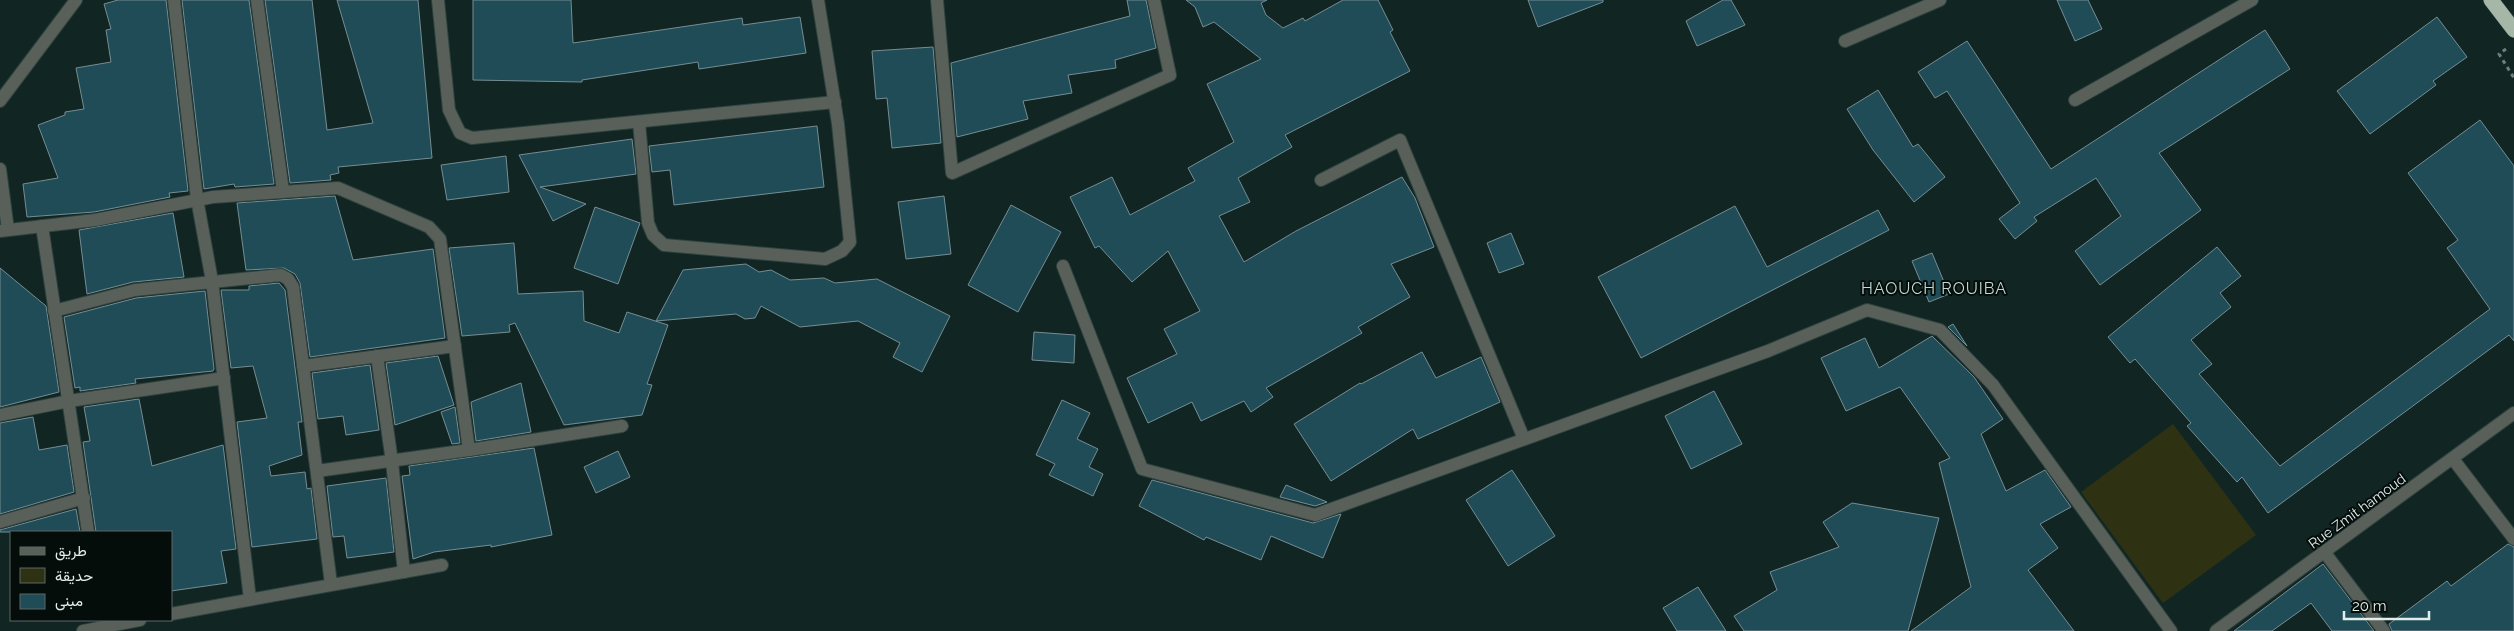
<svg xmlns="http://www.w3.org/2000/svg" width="2514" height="631" font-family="Raleway,Vazirmatn,sans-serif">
<rect width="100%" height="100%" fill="#112623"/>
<polygon fill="#2e3213" points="2173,424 2256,535 2163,603 2081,492"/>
<g fill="#1f4c57" stroke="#768d93">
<polygon points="118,0 166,0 188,191 169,193 170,197 94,212 27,217 23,184 58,178 38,125 65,115 65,112 84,109 76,68 111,62 106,30 111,29 104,4"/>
<polygon points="182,0 249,0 274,184 235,187 234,184 204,189"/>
<polygon points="265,0 312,0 327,130 373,123 337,0 418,0 432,158 338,167 339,173 330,175 331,180 290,183"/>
<polygon points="473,0 571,0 573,43 742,18 743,25 800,17 806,53 699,69 698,62 582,80 582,82 473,80"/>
<polygon points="1127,0 1146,0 1156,48 1115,60 1116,68 1068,75 1072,93 1023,101 1028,119 957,137 951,63 1130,16"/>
<polygon points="1186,0 1267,0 1261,3 1266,15 1283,28 1303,18 1305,21 1343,0 1378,0 1393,30 1390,32 1410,71 1285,135 1292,147 1238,178 1250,202 1219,216 1244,262 1296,231 1402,177 1415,198 1434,247 1391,264 1410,297 1358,327 1362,333 1266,388 1273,397 1251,412 1244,401 1201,421 1192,402 1148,423 1127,378 1177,354 1164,329 1200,311 1168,251 1132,282 1099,246 1095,248 1070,197 1112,177 1130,215 1195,181 1188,168 1234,142 1207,84 1261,59 1214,22 1203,27 1195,7"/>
<polygon points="1528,0 1603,0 1603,2 1538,27"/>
<polygon points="1723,0 1731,0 1745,25 1697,46 1686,21"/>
<polygon points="2057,0 2088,0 2102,29 2075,41"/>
<polygon points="2437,17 2467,57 2433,81 2436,85 2370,134 2337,91"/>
<polygon points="2265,30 2290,69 2159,153 2201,210 2100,285 2075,251 2121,216 2096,178 2034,217 2037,221 2015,239 1999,219 2020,203 1947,91 1935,98 1918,72 1967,41 2051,169"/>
<polygon points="933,47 941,143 892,148 887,98 876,99 872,51"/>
<polygon points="1878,90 1913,147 1918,144 1945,177 1914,202 1873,150 1847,109"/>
<polygon points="2480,120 2514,166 2514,341 2509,335 2268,513 2242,477 2237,482 2187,426 2191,423 2135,359 2130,363 2108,337 2217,247 2241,276 2220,293 2231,307 2191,340 2212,364 2199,374 2280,466 2490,309 2447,248 2458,240 2408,173"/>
<polygon points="817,126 824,187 674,205 670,170 652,172 649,146"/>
<polygon points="632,139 636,174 540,187 586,204 553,221 519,155"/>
<polygon points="506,156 509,192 447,200 441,165"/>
<polygon points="335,196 353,260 433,249 445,338 310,357 300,283 295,274 284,268 246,270 237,203"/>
<polygon points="944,196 951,254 906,259 898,202"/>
<polygon points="1011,205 1061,232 1018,312 968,285"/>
<polygon points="1735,206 1767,267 1878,210 1889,230 1641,358 1598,277"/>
<polygon points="595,207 640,223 618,284 574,268"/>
<polygon points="173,213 184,277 133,282 87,294 79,230"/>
<polygon points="1511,233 1524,264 1499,273 1487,243"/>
<polygon points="514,243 518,294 583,291 584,321 619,333 627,312 668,325 647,384 652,385 642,415 564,425 515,323 509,325 510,332 462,336 449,248"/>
<polygon points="1932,253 1949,294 1929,302 1912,261"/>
<polygon points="746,264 759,272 771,270 790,280 824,278 835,283 877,279 950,316 922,372 893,357 900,343 858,321 800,327 761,306 755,318 745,319 736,314 656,321 683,270"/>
<polygon points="0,268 46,306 59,392 0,407"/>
<polygon points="279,283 285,290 302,422 298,422 302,455 269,466 271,476 305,472 307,489 311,488 317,539 252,547 237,422 267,418 253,366 231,368 221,290 249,290 249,286"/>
<polygon points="205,291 214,369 213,371 135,379 136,383 80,391 80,387 75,388 64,317 136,298"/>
<polygon points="1953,324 1967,346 1948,327"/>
<polygon points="1034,332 1075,335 1074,363 1032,360"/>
<polygon points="1932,336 1974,377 2003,419 1981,434 2006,491 2045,470 2071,507 2040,524 2058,548 2028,570 2074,631 1911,631 1971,587 1939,463 1950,458 1900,387 1846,411 1821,358 1865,338 1879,368"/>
<polygon points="1422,352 1436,378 1481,357 1500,402 1418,439 1413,429 1331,481 1294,424 1360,383 1361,384"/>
<polygon points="438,356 454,405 395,425 386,363"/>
<polygon points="370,365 379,430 346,435 343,416 318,419 312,373"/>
<polygon points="521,383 531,432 476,441 471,402"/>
<polygon points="1714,391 1742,444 1691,469 1665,416"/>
<polygon points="139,399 152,466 223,445 236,549 221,551 227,583 171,591 171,532 96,532 83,442 90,441 84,407"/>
<polygon points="1062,400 1090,413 1077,439 1098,449 1089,467 1103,474 1093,496 1049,475 1055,464 1036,455"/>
<polygon points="455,407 460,443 452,444 441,412"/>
<polygon points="33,417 39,450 67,445 74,492 0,514 0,423"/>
<polygon points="534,448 552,535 491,547 491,545 434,552 413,559 402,476 410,475 409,466"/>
<polygon points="618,451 630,477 596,493 584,467"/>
<polygon points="1512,470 1555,536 1508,566 1466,500"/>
<polygon points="386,478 394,552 347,558 344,536 333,537 327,486"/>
<polygon points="1152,480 1313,523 1341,514 1323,558 1271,536 1261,560 1206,537 1204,540 1139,506"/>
<polygon points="1286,485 1327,502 1315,506 1280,497"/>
<polygon points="1852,503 1939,518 1908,631 1744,631 1734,616 1777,590 1770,572 1839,547 1823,522"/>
<polygon points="76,509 80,532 0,532 0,530"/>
<polygon points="2508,544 2514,547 2514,631 2392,631 2389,624 2447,581 2451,586"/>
<polygon points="2323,564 2374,631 2332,631 2311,603 2272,631 2234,631"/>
<polygon points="1698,587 1726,631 1677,631 1663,608"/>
</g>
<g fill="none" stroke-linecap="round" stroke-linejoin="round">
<defs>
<g id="service">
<polyline points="1845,41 1940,0"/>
<polyline points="2075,100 2252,0"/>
</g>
<g id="minor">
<polyline points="174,0 197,199 212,281 250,599"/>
<polyline points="257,0 283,191"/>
<polyline points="438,0 449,110 460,133 472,138 835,102"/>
<polyline points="937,0 952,173 1170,75 1154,0"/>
<polyline points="0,101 76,0"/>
<polyline points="639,122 648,223 653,235 664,245 825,259 842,251 850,242 838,124 818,0"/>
<polyline points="0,169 8,230"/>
<polyline points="1321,180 1400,140 1524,439"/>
<polyline points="42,226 88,532"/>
<polyline points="0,231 95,220 213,197 338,188 429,227 440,239 469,450 622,426"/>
<polyline points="1063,266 1142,469 1315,515 1768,351 1867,310 1940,330 1993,385 2171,631"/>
<polyline points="54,311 135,290 281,275 288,279 293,287 331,584"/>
<polyline points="377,356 392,462 404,572"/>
<polyline points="303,366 455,346"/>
<polyline points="0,415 69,401 224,378"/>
<polyline points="2453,459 2514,539"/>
<polyline points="317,471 469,450"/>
<polyline points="0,522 84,498"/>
<polyline points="2325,553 2384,631"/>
<polyline points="171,614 442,565"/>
<polyline points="83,631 140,620"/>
</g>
<polyline id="tertiary" points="2216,631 2514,413"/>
<polyline id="motorway" points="2491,0 2514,30"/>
</defs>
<use href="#service" stroke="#2e423f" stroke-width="14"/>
<use href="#minor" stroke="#2e423f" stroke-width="14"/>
<use href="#tertiary" stroke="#2e423f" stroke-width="14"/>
<use href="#motorway" stroke="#2e423f" stroke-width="16"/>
<polyline stroke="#6d7e7b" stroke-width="3" stroke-dasharray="4 4" stroke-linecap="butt" points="2506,49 2499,54 2514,78"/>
<use href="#service" stroke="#59605a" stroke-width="12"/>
<use href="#minor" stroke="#59605a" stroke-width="12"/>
<use href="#tertiary" stroke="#59605a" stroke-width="12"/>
<use href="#motorway" stroke="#a6b7a8" stroke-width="15"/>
</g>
<g text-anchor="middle" stroke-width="4" stroke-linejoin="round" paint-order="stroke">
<g font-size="14" fill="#e1edeb" stroke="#050d0b">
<text transform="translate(2357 511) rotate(-36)" y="5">Rue Zmit hamoud</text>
</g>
<g font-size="16" letter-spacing="1" fill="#c0d9d4" stroke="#050d0b">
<text x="1934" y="294">HAOUCH ROUIBA</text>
</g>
</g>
<rect x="10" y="531" width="162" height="90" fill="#050d0b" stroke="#5d6765"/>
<rect x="20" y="547" width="25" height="8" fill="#59605a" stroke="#5d6765"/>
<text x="55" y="556" font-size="15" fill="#e1edeb">طريق</text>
<rect x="20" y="568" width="25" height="15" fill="#2e3213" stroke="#5d6765"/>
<text x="55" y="581" font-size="15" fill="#e1edeb">حديقة</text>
<rect x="20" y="594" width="25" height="15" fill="#1f4c57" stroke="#5d6765"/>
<text x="55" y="606" font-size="15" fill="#e1edeb">مبنى</text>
<path d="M2344 611v8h85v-8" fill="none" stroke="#e1edeb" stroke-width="2.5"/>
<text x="2352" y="611" font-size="15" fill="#e1edeb" stroke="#050d0b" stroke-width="4" paint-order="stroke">20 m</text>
</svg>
